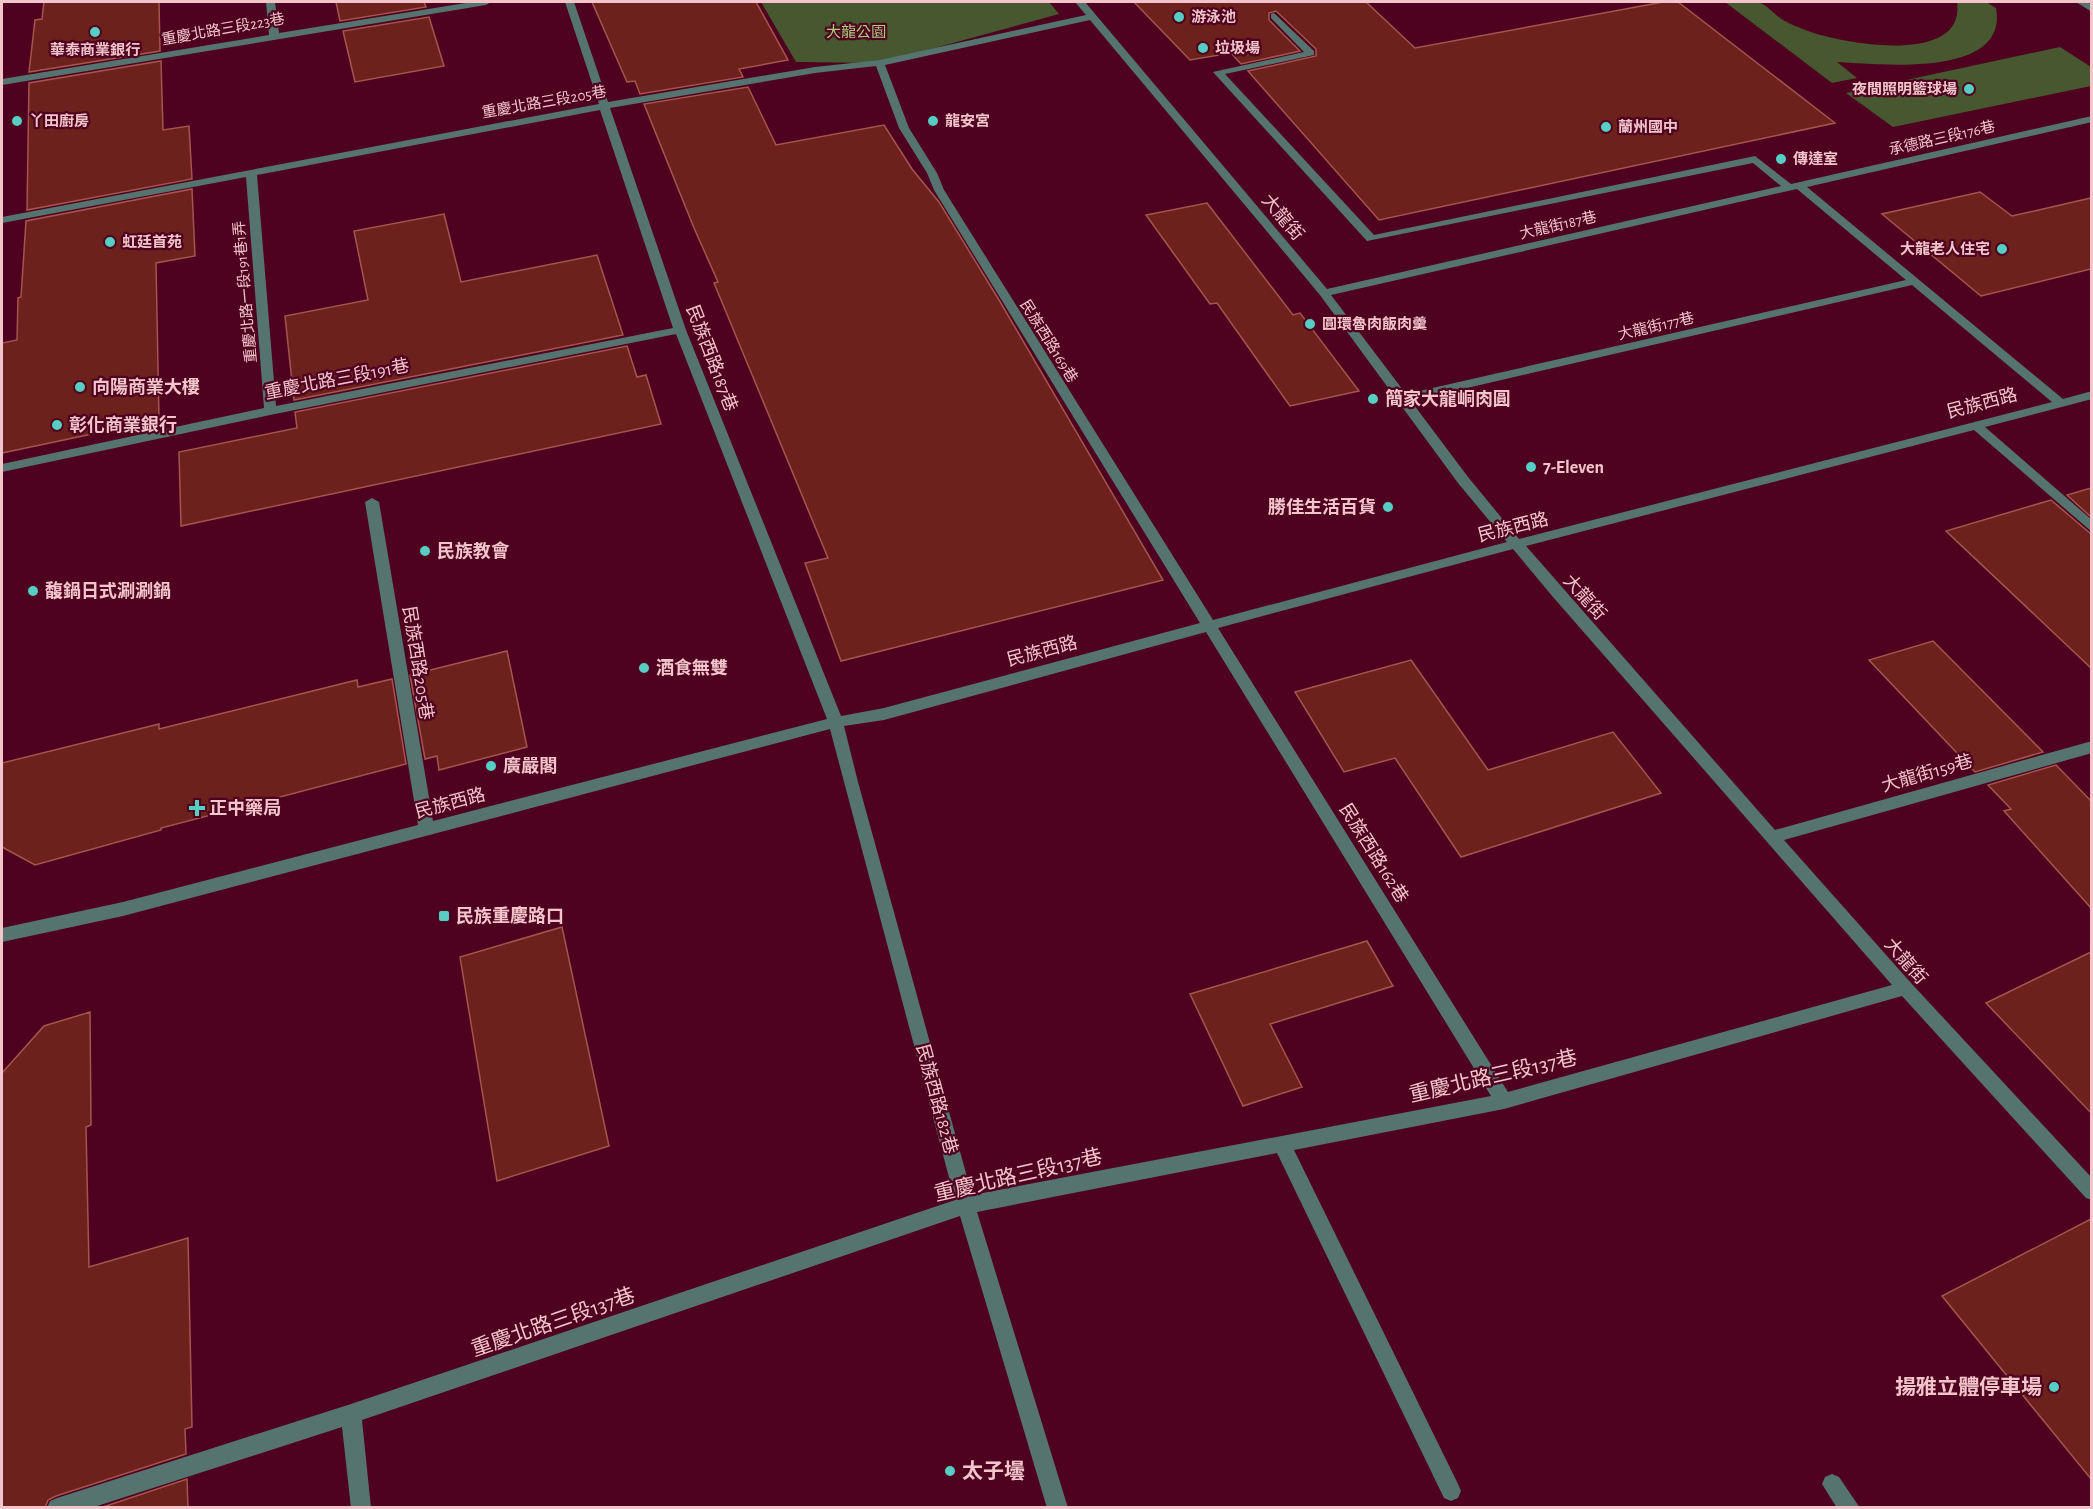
<svg xmlns="http://www.w3.org/2000/svg" width="2093" height="1509" font-family="'Alegreya Sans','Noto Sans TC',sans-serif">
<rect width="100%" height="100%" fill="#4f021f"/>
<g fill="#475730">
<polygon points="761,2 1049,2 1059,14 880,63 796,62"/>
<path d="M1725 2C1735 1 1747 0 1757 2 1766 3 1774 15 1783 20 1790 24 1800 28 1808 31 1843 44 1966 66 1957 2H1986L1996 8C2009 79 1878 64 1837 62L1857 78 1832 83Z"/>
<polygon points="2060,47 2091,67 2091,86 1893,127 1846,93"/>
</g>
<g fill="#6c211d" stroke="#a5554d" stroke-width="1.5">
<polygon points="44,2 159,2 160,51 29,72 35,20 42,19"/>
<polygon points="336,2 424,2 426,7 340,21"/>
<polygon points="592,2 756,2 788,60 739,69 743,77 640,94 635,81 627,82"/>
<polygon points="1134,2 1366,2 1415,48 1663,2 1678,2 1835,123 1379,220 1248,71 1316,56 1316,49 1276,11 1269,13 1269,20 1300,51 1241,64 1231,53 1190,60"/>
<polygon points="429,17 444,66 355,82 343,31"/>
<polygon points="161,61 163,130 189,126 192,179 27,210 29,83"/>
<polygon points="748,87 776,145 884,125 912,169 939,202 999,300 1163,580 841,661 805,563 828,558 714,283 718,282 694,228 644,104"/>
<polygon points="192,189 195,256 156,263 159,420 2,453 2,343 17,340 18,298 21,297 26,221"/>
<polygon points="1980,192 2012,216 2091,198 2091,269 1981,296 1882,214"/>
<polygon points="1207,203 1293,315 1300,313 1359,391 1290,406 1217,303 1210,304 1146,215"/>
<polygon points="444,214 461,282 597,255 623,335 294,400 285,316 368,300 354,231"/>
<polygon points="627,346 637,377 646,375 661,424 181,526 179,452 297,428 295,412"/>
<polygon points="2091,488 2091,517 2067,495"/>
<polygon points="2051,500 2091,534 2091,668 1946,531"/>
<polygon points="1933,641 2043,752 1975,772 1869,660"/>
<polygon points="507,651 527,747 439,770 437,756 425,759 410,675"/>
<polygon points="1411,660 1488,770 1613,732 1661,793 1461,857 1395,758 1344,772 1295,692"/>
<polygon points="392,679 406,764 161,828 161,830 35,865 2,847 2,763 159,724 159,729 357,680 358,687"/>
<polygon points="2056,765 2091,801 2091,908 2004,811 2011,809 1988,785"/>
<polygon points="562,927 609,1146 497,1181 460,957"/>
<polygon points="1367,941 1393,986 1270,1024 1302,1087 1243,1106 1190,994"/>
<polygon points="2091,952 2091,1113 1986,1003"/>
<polygon points="90,1012 91,1125 86,1127 89,1267 188,1238 192,1427 185,1429 186,1454 56,1496 48,1500 45,1508 2,1508 2,1073 44,1026"/>
<polygon points="2091,1219 2091,1479 1942,1296"/>
<polygon points="187,1479 188,1508 100,1508"/>
</g>
<g fill="none" stroke-linecap="round" stroke-linejoin="round">
<g fill="#557470" fill-rule="evenodd">
<polygon points="266,2 275,2 279,33 472,2 491,2 486,5 2,85 2,79 269,35"/>
<path d="M565 2H574L608 102 815 67 880 60 1086 15 1075 2H1085L1327 289 1781 186 1753 163 1367 241 1213 72 1304 52 1271 18V14L1274 13 1314 51V55L1225 74 1374 235 1755 156 1791 184 2092 116V122L1807 187 2063 399 2092 391V399L1985 427 2092 520V532L1974 430 1526 546 1775 830 2092 741V753L1784 840 1911 983 2092 1178V1200L2086 1198 1902 996 1504 1109 1294 1150 1458 1484 1461 1491 1458 1498 1451 1501 1444 1498 1277 1153 977 1212 1068 1508H1047L960 1216 362 1420 371 1508H351L342 1427 91 1508H47L50 1501 57 1498 351 1404 955 1200 830 729 123 916 2 942V928L123 902 418 825 365 502 372 498 379 502 433 821 827 719 676 334 270 415 2 472V464L264 408 246 177 2 223V217L599 104ZM1090 20 1320 295 1458 483 1507 542 1213 620 944 190 937 173 909 128 885 65ZM876 66 899 128 927 173 934 190 1200 623 884 708 841 716 686 330 610 108 815 73ZM600 110 673 328 276 406 257 175ZM1797 189 1906 280 1406 394 1331 295ZM1912 285 2052 402 1519 539 1468 477 1411 401ZM1513 549 1553 597 1892 985 1508 1092 1218 628ZM1206 632 1491 1096 972 1195 858 782 844 726 884 720Z"/>
<polygon points="2076,2 2087,2 2092,5 2092,12"/>
<polygon points="1832,1474 1839,1477 1860,1508 1837,1508 1822,1484 1825,1477"/>
</g>
</g>
<g fill="#56cec3" stroke="#4f021f" stroke-width="2">
<circle cx="1179" cy="17" r="6"/>
<circle cx="95" cy="32" r="6"/>
<circle cx="1203" cy="48" r="6"/>
<circle cx="1969" cy="89" r="6"/>
<circle cx="17" cy="121" r="6"/>
<circle cx="933" cy="121" r="6"/>
<circle cx="1606" cy="127" r="6"/>
<circle cx="1781" cy="159" r="6"/>
<circle cx="110" cy="242" r="6"/>
<circle cx="2002" cy="249" r="6"/>
<circle cx="1310" cy="324" r="6"/>
<circle cx="80" cy="387" r="6"/>
<circle cx="1373" cy="399" r="6"/>
<circle cx="57" cy="425" r="6"/>
<circle cx="1531" cy="467" r="6"/>
<circle cx="1388" cy="507" r="6"/>
<circle cx="425" cy="551" r="6"/>
<circle cx="33" cy="591" r="6"/>
<circle cx="644" cy="668" r="6"/>
<circle cx="491" cy="766" r="6"/>
<path d="M194 799h6v6h6v6h-6v6h-6v-6h-6v-6h6z"/>
<rect x="438" y="910" width="12" height="12" rx="3"/>
<circle cx="2054" cy="1387" r="6"/>
<circle cx="950" cy="1471" r="6"/>
</g>
<g text-anchor="middle" stroke-width="4.5" stroke-linejoin="round" paint-order="stroke">
<g font-size="15" font-weight="bold" fill="#f2c4cb" stroke="#4f021f" text-anchor="start">
<text x="1191" y="22">游泳池</text>
<text x="1215" y="53">垃圾場</text>
<text x="95" y="55" text-anchor="middle">華泰商業銀行</text>
<text x="1957" y="94" text-anchor="end">夜間照明籃球場</text>
<text x="29" y="126">丫田廚房</text>
<text x="945" y="126">龍安宮</text>
<text x="1618" y="132">蘭州國中</text>
<text x="1793" y="164">傳達室</text>
<text x="122" y="247">虹廷首苑</text>
<text x="1990" y="254" text-anchor="end">大龍老人住宅</text>
<text x="1322" y="329">圓環魯肉飯肉羹</text>
</g>
<g font-size="15" fill="#f2c4cb" stroke="#4f021f">
<text transform="translate(223 29) rotate(-10)" y="5">重慶北路三段223巷</text>
<text transform="translate(544 102) rotate(-10)" y="5">重慶北路三段205巷</text>
<text transform="translate(1942 138) rotate(-13)" y="5">承德路三段176巷</text>
<text transform="translate(1558 225) rotate(-13)" y="5">大龍街187巷</text>
<text transform="translate(245 292) rotate(-95)" y="5">重慶北路一段191巷1弄</text>
<text transform="translate(1656 326) rotate(-13)" y="5">大龍街177巷</text>
<text transform="translate(1049 341) rotate(58)" y="5">民族西路169巷</text>
</g>
<g font-size="15" fill="#accd7e" stroke="#4f021f">
<text x="856" y="37">大龍公園</text>
</g>
<g font-size="18" fill="#f2c4cb" stroke="#4f021f">
<text transform="translate(1283 217) rotate(50)" y="6">大龍街</text>
<text transform="translate(712 358) rotate(69)" y="6">民族西路187巷</text>
<text transform="translate(337 379) rotate(-11)" y="6">重慶北路三段191巷</text>
<text transform="translate(1982 403) rotate(-15)" y="6">民族西路</text>
<text transform="translate(1513 527) rotate(-14)" y="6">民族西路</text>
<text transform="translate(1585 597) rotate(48)" y="6">大龍街</text>
<text transform="translate(1042 651) rotate(-15)" y="6">民族西路</text>
<text transform="translate(418 663) rotate(81)" y="6">民族西路205巷</text>
<text transform="translate(1927 773) rotate(-16)" y="6">大龍街159巷</text>
<text transform="translate(450 803) rotate(-15)" y="6">民族西路</text>
<text transform="translate(1374 853) rotate(58)" y="6">民族西路162巷</text>
<text transform="translate(1906 961) rotate(49)" y="6">大龍街</text>
<text transform="translate(937 1099) rotate(75)" y="6">民族西路182巷</text>
</g>
<g font-size="18" font-weight="bold" fill="#f2c4cb" stroke="#4f021f" text-anchor="start">
<text x="92" y="393">向陽商業大樓</text>
<text x="1385" y="405">簡家大龍峒肉圓</text>
<text x="69" y="431">彰化商業銀行</text>
<text x="1543" y="473">7-Eleven</text>
<text x="1376" y="513" text-anchor="end">勝佳生活百貨</text>
<text x="437" y="557">民族教會</text>
<text x="45" y="597">馥鍋日式涮涮鍋</text>
<text x="656" y="674">酒食無雙</text>
<text x="503" y="772">廣嚴閣</text>
<text x="209" y="814">正中藥局</text>
<text x="456" y="922">民族重慶路口</text>
</g>
<g font-size="21" fill="#f2c4cb" stroke="#4f021f">
<text transform="translate(1493 1076) rotate(-13)" y="7">重慶北路三段137巷</text>
<text transform="translate(1018 1175) rotate(-13)" y="7">重慶北路三段137巷</text>
<text transform="translate(553 1322) rotate(-19)" y="7">重慶北路三段137巷</text>
</g>
<g font-size="21" font-weight="bold" fill="#f2c4cb" stroke="#4f021f" text-anchor="end">
<text x="2042" y="1394">揚雅立體停車場</text>
<text x="962" y="1478" text-anchor="start">太子壜</text>
</g>
</g>
<rect width="2093" height="1509" fill="none" stroke="#f2c4cb" stroke-width="6"/>
</svg>
